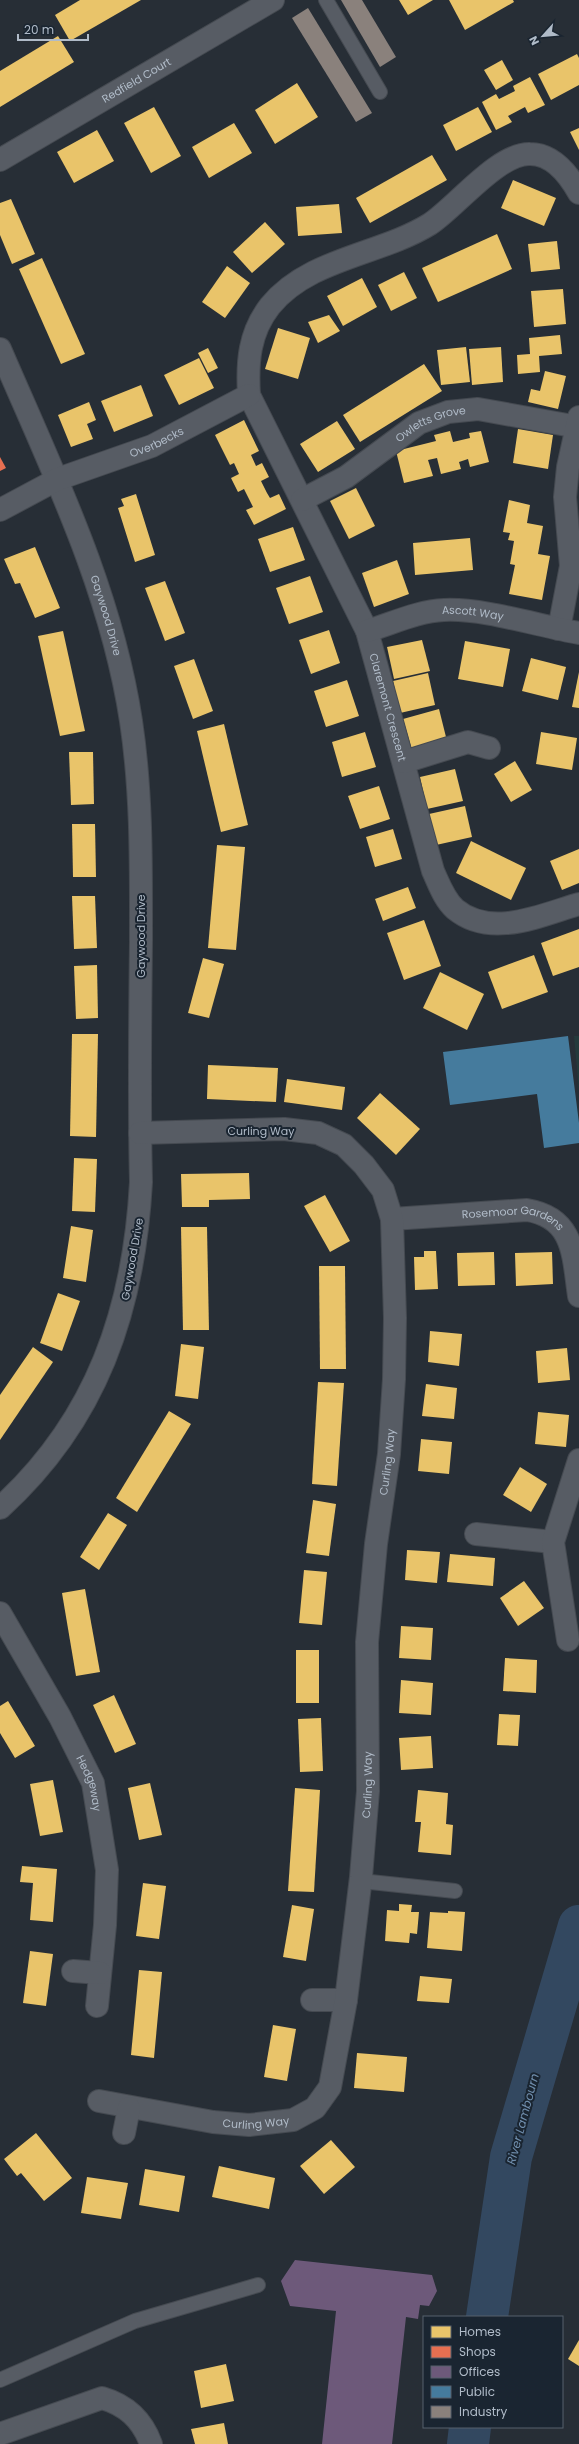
<svg xmlns="http://www.w3.org/2000/svg" width="579" height="2444" font-family="Poppins,sans-serif">
<rect width="100%" height="100%" fill="#272e36"/>
<polygon fill="#243a3c" points="574,1036 579,1036 579,1091"/>
<g fill="#e9c46a">
<polygon points="80,0 141,0 70,41 55,15"/>
<polygon points="399,0 433,0 408,15"/>
<polygon points="449,0 513,0 514,2 465,30"/>
<polygon points="58,36 74,62 0,107 0,71"/>
<polygon points="577,54 579,58 579,85 551,100 538,74"/>
<polygon points="502,60 513,80 496,90 484,70"/>
<polygon points="530,77 545,105 528,113 525,107 508,116 512,122 496,130 482,102 496,94 499,99 515,91 513,86"/>
<polygon points="297,83 318,117 275,144 255,110"/>
<polygon points="154,107 181,156 151,173 124,123"/>
<polygon points="478,107 492,132 456,151 443,125"/>
<polygon points="234,123 252,153 209,178 192,147"/>
<polygon points="579,128 579,150 570,132"/>
<polygon points="97,130 114,161 74,183 57,152"/>
<polygon points="432,155 447,180 370,223 356,198"/>
<polygon points="513,180 556,198 544,226 501,208"/>
<polygon points="11,199 35,254 12,264 0,235 0,203"/>
<polygon points="339,204 342,233 298,236 296,207"/>
<polygon points="265,222 285,244 252,273 233,252"/>
<polygon points="497,234 512,269 438,302 422,268"/>
<polygon points="557,241 560,269 531,272 528,244"/>
<polygon points="42,258 85,354 61,364 19,269"/>
<polygon points="227,266 250,283 225,318 202,302"/>
<polygon points="404,272 417,298 391,311 378,285"/>
<polygon points="362,278 377,307 343,326 327,296"/>
<polygon points="563,289 566,324 534,327 531,291"/>
<polygon points="329,315 340,331 318,343 308,322"/>
<polygon points="278,328 310,338 298,379 265,369"/>
<polygon points="560,335 562,354 539,356 540,372 518,374 517,355 530,354 529,338"/>
<polygon points="466,347 470,382 441,385 437,350"/>
<polygon points="501,347 503,382 472,385 469,349"/>
<polygon points="208,348 218,368 208,373 198,353"/>
<polygon points="199,358 214,388 179,405 164,375"/>
<polygon points="424,364 442,391 360,442 343,415"/>
<polygon points="545,371 566,376 558,409 528,402 531,389 540,391"/>
<polygon points="141,385 153,416 114,432 101,401"/>
<polygon points="89,402 96,420 87,424 93,439 71,447 58,415"/>
<polygon points="244,420 259,451 251,455 256,466 262,463 269,477 261,481 267,493 270,498 279,494 286,509 254,525 246,510 253,507 244,489 238,492 231,478 239,474 234,463 230,465 215,435"/>
<polygon points="337,421 355,449 318,472 300,444"/>
<polygon points="518,429 553,435 548,469 513,463"/>
<polygon points="450,431 453,442 470,438 469,433 481,431 489,462 470,467 468,459 459,462 461,469 441,474 437,458 428,460 433,476 404,483 396,451 436,441 434,435"/>
<polygon points="356,488 375,526 349,539 330,501"/>
<polygon points="136,494 155,555 135,562 118,508 124,506 121,499"/>
<polygon points="509,500 530,505 527,523 543,526 538,554 550,556 542,600 509,594 515,565 510,564 514,541 508,540 510,533 503,532"/>
<polygon points="293,527 305,560 270,572 258,539"/>
<polygon points="470,538 473,570 415,575 413,543"/>
<polygon points="35,547 60,608 35,618 20,583 15,584 4,559"/>
<polygon points="397,560 409,594 374,607 362,573"/>
<polygon points="310,576 323,612 289,624 276,588"/>
<polygon points="165,581 185,633 165,641 145,588"/>
<polygon points="329,630 340,663 311,674 299,640"/>
<polygon points="63,631 85,731 60,736 38,636"/>
<polygon points="422,640 430,671 394,679 387,647"/>
<polygon points="465,641 510,649 503,687 458,679"/>
<polygon points="531,658 566,667 558,700 522,691"/>
<polygon points="194,659 213,711 193,719 174,666"/>
<polygon points="579,672 579,708 572,707"/>
<polygon points="428,673 435,705 400,713 393,681"/>
<polygon points="347,680 359,716 326,727 314,691"/>
<polygon points="439,709 447,741 412,750 403,719"/>
<polygon points="224,724 248,825 221,832 197,731"/>
<polygon points="365,732 376,767 342,777 332,742"/>
<polygon points="541,732 577,738 572,770 536,764"/>
<polygon points="69,752 93,752 94,804 71,805"/>
<polygon points="515,761 532,790 511,802 494,774"/>
<polygon points="455,769 463,801 427,809 420,777"/>
<polygon points="379,786 390,819 360,829 348,796"/>
<polygon points="465,806 472,837 436,845 429,814"/>
<polygon points="72,824 95,824 96,877 73,877"/>
<polygon points="393,829 402,859 375,867 366,837"/>
<polygon points="471,841 526,868 511,900 456,873"/>
<polygon points="217,845 245,847 236,950 208,948"/>
<polygon points="579,849 579,883 562,890 550,861"/>
<polygon points="408,887 416,908 383,921 375,899"/>
<polygon points="72,896 95,896 97,948 74,949"/>
<polygon points="424,920 441,966 404,980 387,933"/>
<polygon points="579,929 579,967 553,976 541,943"/>
<polygon points="534,955 548,992 502,1009 488,972"/>
<polygon points="203,958 224,964 209,1018 188,1013"/>
<polygon points="97,965 98,1018 76,1019 74,966"/>
<polygon points="440,972 484,994 467,1030 423,1008"/>
<polygon points="72,1034 98,1034 96,1137 70,1136"/>
<polygon points="208,1065 278,1068 276,1102 207,1099"/>
<polygon points="287,1079 345,1087 342,1110 284,1102"/>
<polygon points="380,1093 420,1129 396,1155 357,1118"/>
<polygon points="74,1158 97,1159 95,1212 72,1211"/>
<polygon points="249,1173 250,1199 209,1200 209,1207 182,1207 181,1174"/>
<polygon points="325,1195 350,1241 330,1252 304,1206"/>
<polygon points="71,1226 93,1230 86,1282 63,1278"/>
<polygon points="181,1227 207,1227 209,1330 183,1330"/>
<polygon points="424,1251 436,1251 438,1289 415,1290 414,1257 424,1257"/>
<polygon points="494,1252 495,1285 458,1286 457,1253"/>
<polygon points="552,1252 553,1284 516,1286 515,1253"/>
<polygon points="319,1266 345,1266 346,1369 320,1369"/>
<polygon points="58,1293 80,1301 62,1351 40,1343"/>
<polygon points="430,1331 462,1334 459,1366 428,1362"/>
<polygon points="181,1344 204,1347 198,1399 175,1396"/>
<polygon points="33,1347 53,1362 0,1440 0,1395"/>
<polygon points="567,1348 570,1380 538,1383 536,1351"/>
<polygon points="318,1382 344,1383 337,1486 312,1484"/>
<polygon points="426,1384 457,1388 454,1419 422,1416"/>
<polygon points="169,1411 191,1424 137,1512 116,1498"/>
<polygon points="538,1412 569,1415 566,1447 535,1444"/>
<polygon points="421,1439 452,1442 449,1474 418,1471"/>
<polygon points="520,1467 547,1484 531,1512 503,1495"/>
<polygon points="313,1500 336,1504 329,1556 306,1553"/>
<polygon points="108,1513 127,1525 99,1570 80,1557"/>
<polygon points="407,1550 440,1552 437,1583 405,1580"/>
<polygon points="450,1554 495,1558 493,1586 447,1582"/>
<polygon points="304,1570 327,1572 322,1625 299,1623"/>
<polygon points="524,1581 544,1608 518,1626 500,1598"/>
<polygon points="85,1589 100,1672 76,1676 62,1593"/>
<polygon points="401,1626 433,1628 431,1660 399,1658"/>
<rect x="296" y="1650" width="23" height="53"/>
<polygon points="505,1658 537,1660 536,1693 503,1691"/>
<polygon points="401,1680 433,1683 431,1715 399,1713"/>
<polygon points="114,1695 136,1744 115,1753 93,1705"/>
<polygon points="8,1701 35,1746 15,1758 0,1733 0,1706"/>
<polygon points="499,1714 520,1715 518,1746 497,1745"/>
<polygon points="321,1718 323,1771 300,1772 298,1719"/>
<polygon points="431,1736 433,1768 401,1770 399,1738"/>
<polygon points="53,1780 63,1832 40,1836 30,1784"/>
<polygon points="150,1783 162,1835 139,1840 128,1788"/>
<polygon points="295,1788 320,1790 314,1892 288,1891"/>
<polygon points="418,1790 448,1793 446,1824 453,1825 451,1855 418,1852 421,1822 415,1822"/>
<polygon points="22,1866 57,1869 53,1922 30,1920 33,1883 20,1882"/>
<polygon points="143,1883 166,1886 159,1939 136,1936"/>
<polygon points="399,1904 412,1905 411,1912 419,1912 417,1934 410,1933 409,1943 385,1941 387,1910 399,1911"/>
<polygon points="292,1905 314,1909 306,1961 283,1957"/>
<polygon points="448,1911 465,1912 462,1951 427,1948 430,1912 448,1913"/>
<polygon points="30,1951 53,1954 46,2006 23,2003"/>
<polygon points="139,1970 162,1972 154,2058 131,2055"/>
<polygon points="420,1976 452,1979 449,2003 417,2001"/>
<polygon points="273,2025 296,2029 287,2081 264,2077"/>
<polygon points="357,2053 407,2057 404,2092 354,2088"/>
<polygon points="36,2133 72,2178 44,2201 21,2173 17,2176 4,2159"/>
<polygon points="331,2140 355,2167 324,2194 300,2166"/>
<polygon points="219,2166 275,2178 269,2209 212,2197"/>
<polygon points="145,2169 185,2176 179,2212 139,2205"/>
<polygon points="87,2177 128,2183 121,2219 81,2213"/>
<polygon points="579,2340 579,2366 568,2359"/>
<polygon points="226,2364 234,2401 201,2408 194,2371"/>
<polygon points="224,2423 228,2444 195,2444 191,2429"/>
</g>
<polygon fill="#e76f51" points="0,457 6,468 0,471"/>
<polygon fill="#6d597a" points="295,2260 432,2275 437,2291 429,2306 420,2305 418,2319 406,2317 392,2444 322,2444 336,2311 290,2306 281,2281"/>
<polygon fill="#457b9d" points="568,1036 579,1123 579,1143 544,1148 537,1094 450,1105 443,1052"/>
<g fill="#8a817c">
<polygon points="341,0 362,0 396,57 380,67"/>
<polygon points="308,8 372,113 356,122 292,18"/>
</g>
<g fill="none" stroke-linecap="round" stroke-linejoin="round">
<g stroke="#334860" stroke-width="42">
<polyline points="487,2317 511,2157 579,1926"/>
<polyline points="468,2444 470,2427"/>
</g>
<defs>
<g id="service">
<polyline points="326,0 380,92"/>
<polyline points="361,1881 455,1891"/>
<polyline points="0,2380 135,2321 258,2285"/>
</g>
<g id="minor">
<path id="s1" d="M0 160 273 0"/>
<path id="s2" d="M579 193C569 175 553 154 530 154 498 153 456 207 430 224 380 255 309 258 270 306 249 333 247 362 249 395L367 631 433 871C439 884 444 899 455 909 491 939 541 915 579 904"/>
<path id="s3" d="M0 349C52 470 111 589 131 721 142 794 141 867 141 941 140 1021 139 1102 141 1182 134 1310 97 1420 0 1508"/>
<path id="s4" d="M302 500 346 477 419 423 448 412 478 409 578 427"/>
<path id="s5" d="M0 510 58 479 152 446 249 395"/>
<polyline points="559,629 571,566 565,497 568,467 579,417"/>
<path id="s6" d="M367 631C391 624 418 611 444 610 483 608 539 626 579 633"/>
<polyline points="404,762 468,742 489,748"/>
<path id="s7" d="M392 1219 527 1210C575 1218 573 1256 579 1296"/>
<polyline points="476,1534 553,1542"/>
<path id="s8" d="M0 1613 60 1717 93 1783 107 1870 105 1925 97 2006"/>
<polyline points="568,1640 553,1542 579,1460"/>
<polyline points="73,1971 100,1973"/>
<polyline points="312,2000 346,2000"/>
<path id="s9" d="M99 2101 213 2122 249 2125 293 2120 315 2108 330 2087 346 2000 361 1877 368 1791 367 1642 376 1544 389 1454 394 1379 395 1318 392 1219 383 1190 364 1165 344 1145 318 1133 284 1129 140 1133"/>
<polyline points="124,2133 129,2108"/>
<path d="M0 2434 102 2398C126 2405 142 2419 151 2444"/>
</g>
</defs>
<use href="#service" stroke="#454a51" stroke-width="16"/>
<use href="#minor" stroke="#454a51" stroke-width="24"/>
<use href="#service" stroke="#575c64" stroke-width="14"/>
<use href="#minor" stroke="#575c64" stroke-width="22"/>
</g>
<g text-anchor="middle" stroke-width="4" stroke-linejoin="round" paint-order="stroke">
<g font-size="11" fill="#b0bbc8" stroke="#1a2531">
<text dy="4" stroke="none"><textPath href="#s1" startOffset="158">Redfield Court</textPath></text>
<text dy="4" stroke="none"><textPath href="#s4" startOffset="151">Owletts Grove</textPath></text>
<text dy="4" stroke="none"><textPath href="#s5" startOffset="171">Overbecks</textPath></text>
<text dy="4" stroke="none"><textPath href="#s6" startOffset="109">Ascott Way</textPath></text>
<text dy="4" stroke="none"><textPath href="#s3" startOffset="287">Gaywood Drive</textPath></text>
<text dy="4" stroke="none"><textPath href="#s2" startOffset="808">Claremont Crescent</textPath></text>
<text transform="translate(141 936) rotate(-90)" y="4">Gaywood Drive</text>
<text x="261" y="1135">Curling Way</text>
<text dy="4" stroke="none"><textPath href="#s7" startOffset="123">Rosemoor Gardens</textPath></text>
<text transform="translate(132 1259) rotate(-80)" y="4">Gaywood Drive</text>
<text dy="4" stroke="none"><textPath href="#s9" startOffset="876">Curling Way</textPath></text>
<text dy="4" stroke="none"><textPath href="#s8" startOffset="193">Hedgeway</textPath></text>
<text dy="4" stroke="none"><textPath href="#s9" startOffset="552">Curling Way</textPath></text>
<text dy="4" stroke="none"><textPath href="#s9" startOffset="159">Curling Way</textPath></text>
</g>
<g font-size="12" font-style="italic" fill="#708ead" stroke="#1a2531">
<text transform="translate(523 2119) rotate(-75)" y="4">River Lambourn</text>
</g>
</g>
<rect x="423" y="2316" width="140" height="112" fill="#1a2531" stroke="#56616d"/>
<rect x="431" y="2326" width="20" height="12" fill="#e9c46a" stroke="#56616d"/>
<text x="459" y="2336" font-size="12" fill="#b0bbc8">Homes</text>
<rect x="431" y="2346" width="20" height="12" fill="#e76f51" stroke="#56616d"/>
<text x="459" y="2356" font-size="12" fill="#b0bbc8">Shops</text>
<rect x="431" y="2366" width="20" height="12" fill="#6d597a" stroke="#56616d"/>
<text x="459" y="2376" font-size="12" fill="#b0bbc8">Offices</text>
<rect x="431" y="2386" width="20" height="12" fill="#457b9d" stroke="#56616d"/>
<text x="459" y="2396" font-size="12" fill="#b0bbc8">Public</text>
<rect x="431" y="2406" width="20" height="12" fill="#8a817c" stroke="#56616d"/>
<text x="459" y="2416" font-size="12" fill="#b0bbc8">Industry</text>
<g transform="translate(543 36) rotate(243)" stroke="#1a2531" stroke-width="3" paint-order="stroke">
<path d="M0-3L7 15L0 10L-7 15Z" fill="#b0bbc8"/>
<text y="-6" font-size="11" font-weight="bold" text-anchor="middle" fill="#b0bbc8">N</text>
</g>
<path d="M18 34v6h70v-6" fill="none" stroke="#b0bbc8" stroke-width="2"/>
<text x="24" y="34" font-size="12" fill="#b0bbc8" stroke="#1a2531" stroke-width="3" paint-order="stroke">20 m</text>
</svg>
